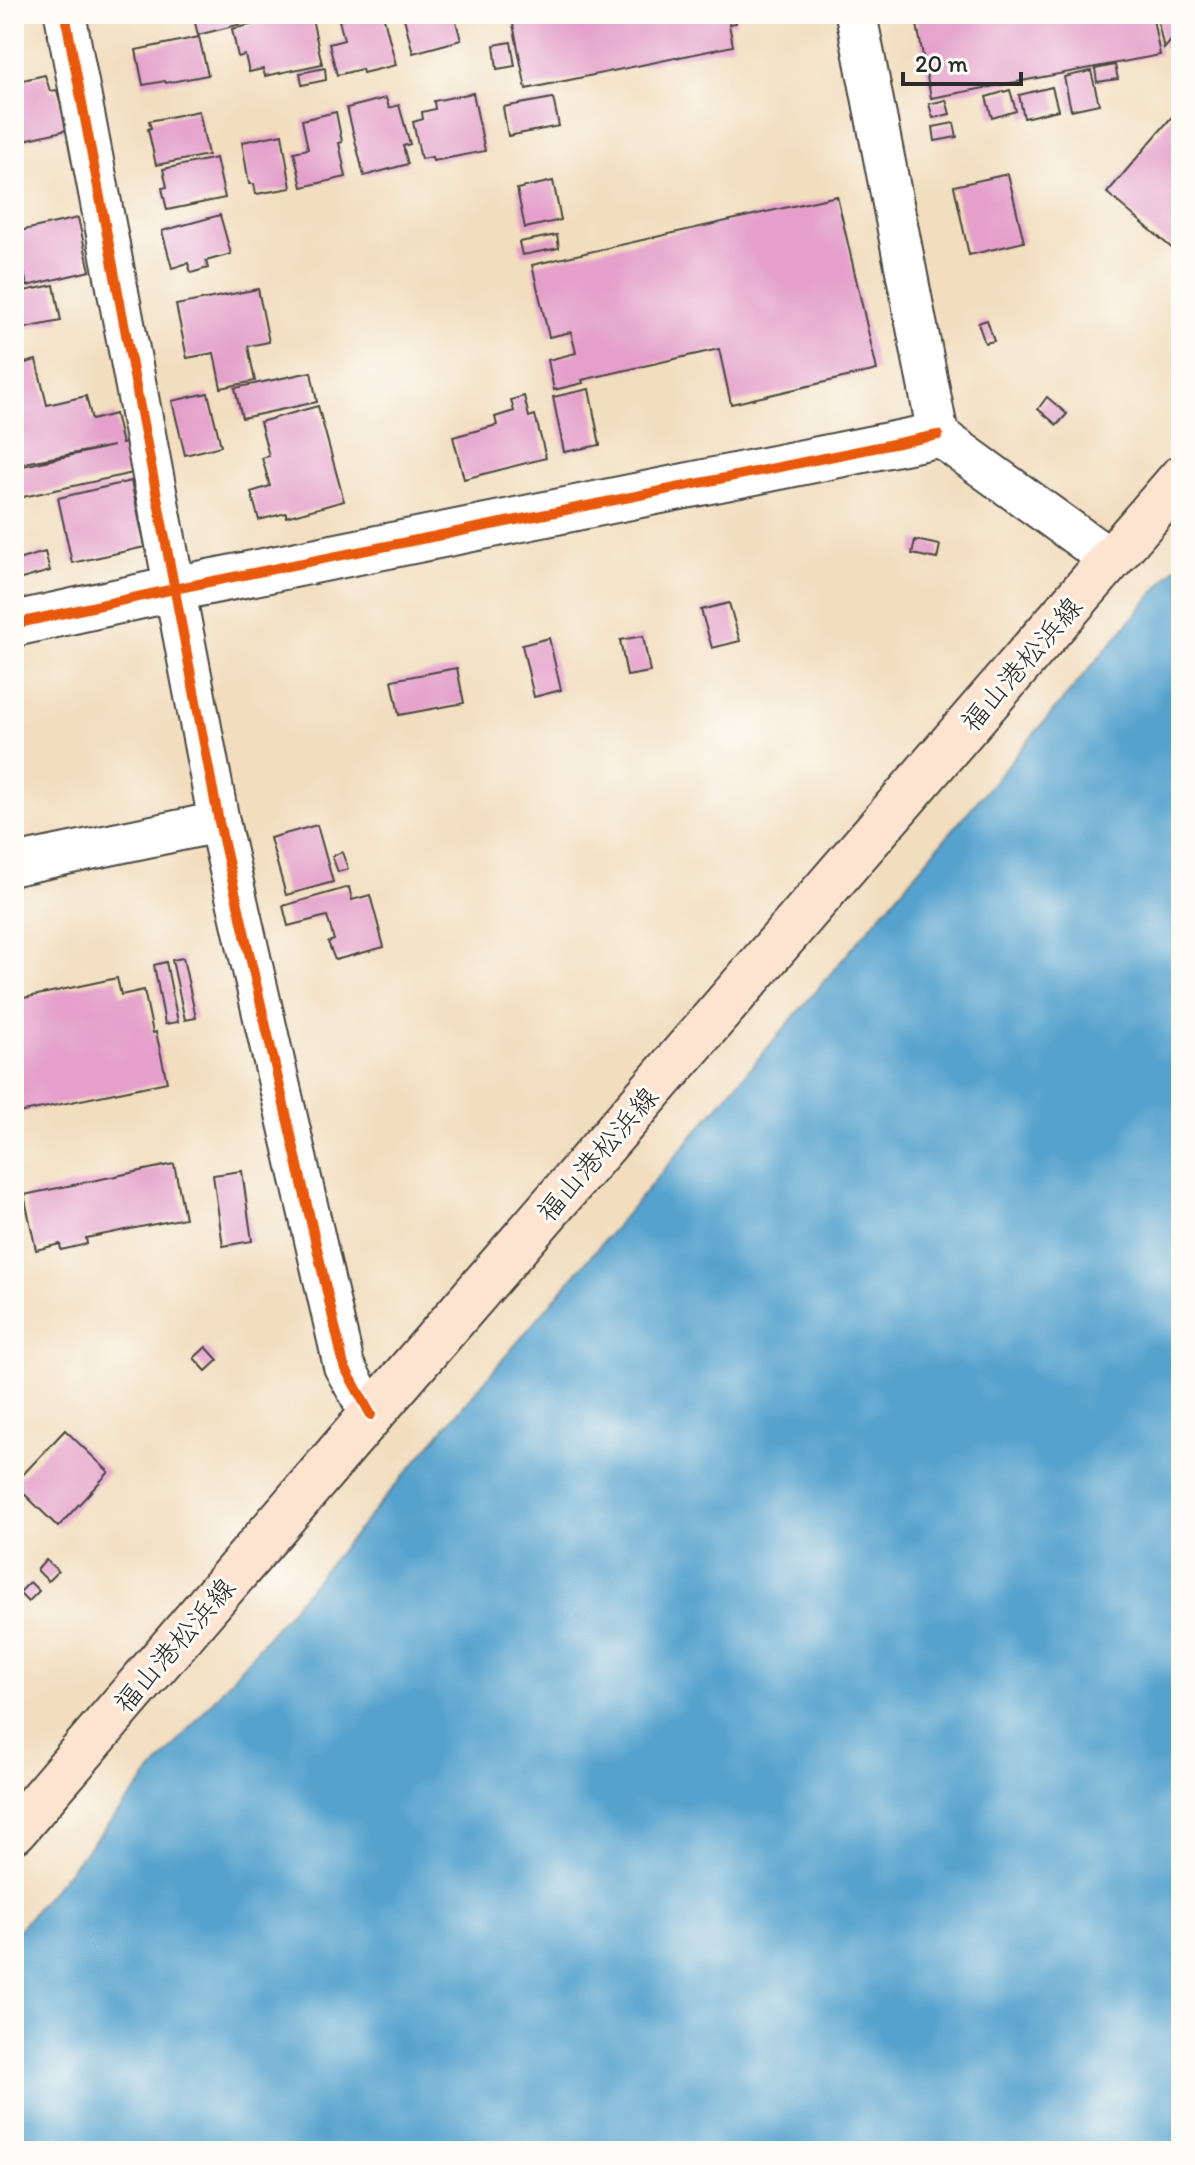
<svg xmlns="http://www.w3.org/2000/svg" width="1195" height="2165" font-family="Itim,'Klee One',sans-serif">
<rect width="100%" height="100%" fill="#fdfcf7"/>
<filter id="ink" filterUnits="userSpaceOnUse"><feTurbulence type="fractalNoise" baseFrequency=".0125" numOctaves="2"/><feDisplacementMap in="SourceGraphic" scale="16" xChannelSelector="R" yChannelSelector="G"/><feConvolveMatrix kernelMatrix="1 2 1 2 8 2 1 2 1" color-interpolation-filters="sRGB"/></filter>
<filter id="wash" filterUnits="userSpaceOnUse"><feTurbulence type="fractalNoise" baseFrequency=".006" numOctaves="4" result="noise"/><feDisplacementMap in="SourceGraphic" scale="32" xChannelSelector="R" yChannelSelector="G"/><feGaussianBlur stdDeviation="1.8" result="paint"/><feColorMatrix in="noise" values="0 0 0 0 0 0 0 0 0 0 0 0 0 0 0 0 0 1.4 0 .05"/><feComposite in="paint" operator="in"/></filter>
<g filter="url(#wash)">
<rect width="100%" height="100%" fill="#f2ddbe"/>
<polygon fill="#54a2ce" stroke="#40667c" stroke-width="2" points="1181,561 1181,2151 14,2151 14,1935"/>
<g id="blocks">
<g fill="#e4a0ca">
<polygon points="209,14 239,14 241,24 198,35 194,19"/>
<polygon points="245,14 281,14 281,15 247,23"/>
<polygon points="300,14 311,14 322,64 265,76 263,69 249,72 245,55 238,57 232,29"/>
<polygon points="361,14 383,14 396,65 363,73 362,69 337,75 329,44 344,40 339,20"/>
<polygon points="403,14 454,14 461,40 413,53"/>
<polygon points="511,14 735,14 736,23 729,24 733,46 526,89"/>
<polygon points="915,14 1152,14 1160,55 931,98"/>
<polygon points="1156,14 1181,14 1181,29 1164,49"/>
<polygon points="199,37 208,75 166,83 165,81 143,85 136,50"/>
<polygon points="511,42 515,66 497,69 494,45"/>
<polygon points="1115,65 1118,79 1097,82 1095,69"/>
<polygon points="325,68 326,80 302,85 300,73"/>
<polygon points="1091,71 1099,104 1071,110 1064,77"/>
<polygon points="45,75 50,91 57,90 67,130 16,142 14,134 14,82"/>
<polygon points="1052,87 1058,110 1024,118 1019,95"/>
<polygon points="1010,90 1016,111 992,118 986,97"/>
<polygon points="473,93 485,151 433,161 432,157 421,159 413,122 423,119 422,112 435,109 434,101"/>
<polygon points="386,98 389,108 399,105 410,144 403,146 408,164 364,176 347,108"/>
<polygon points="553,98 559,126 508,136 503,107"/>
<polygon points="946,100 950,114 933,118 929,104"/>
<polygon points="1181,106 1181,256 1107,193"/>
<polygon points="199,111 208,155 156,165 148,129 151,128 149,121"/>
<polygon points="336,112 342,142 339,143 346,177 302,187 294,152 308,149 302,120"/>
<polygon points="954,123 957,137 935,141 933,127"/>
<polygon points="282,134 291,188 256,194 254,184 249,184 242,142"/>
<polygon points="216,158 225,198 167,210 162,188 167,187 163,169"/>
<polygon points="1008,174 1024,242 969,255 954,186"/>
<polygon points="553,181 561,220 525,228 517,189"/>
<polygon points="837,196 877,370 731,404 719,349 582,380 583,383 554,390 548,360 576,353 571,332 549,337 532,265"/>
<polygon points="220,215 231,254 206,261 208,268 191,273 188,263 172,268 162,231"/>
<polygon points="78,218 90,271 27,286 15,232"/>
<polygon points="557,235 559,248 522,255 519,242"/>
<polygon points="54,285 61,321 20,329 14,293"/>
<polygon points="258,289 269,342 248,346 255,381 221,388 214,353 187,358 176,305"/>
<polygon points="987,320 994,341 985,343 978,323"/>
<polygon points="36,360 47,405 86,396 92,420 115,414 122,444 126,443 133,473 14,499 14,468 113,446 14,465 14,366"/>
<polygon points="311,372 317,402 242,418 235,388"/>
<polygon points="589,389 600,445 564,452 553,397"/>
<polygon points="208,393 221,446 185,455 172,401"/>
<polygon points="524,396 529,417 535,415 546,458 464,479 453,437 497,425 495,417 514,411 511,400"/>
<polygon points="1047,397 1067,414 1057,425 1038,409"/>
<polygon points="318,406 344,501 286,517 286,513 259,520 251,492 270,486 262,458 269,456 260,422"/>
<polygon points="131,481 145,547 72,563 58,498"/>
<polygon points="915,540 940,545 937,559 912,554"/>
<polygon points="45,552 50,571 18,580 14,561"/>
<polygon points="729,603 740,641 712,648 701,610"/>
<polygon points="643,636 650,672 627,676 620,640"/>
<polygon points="549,638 561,690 534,697 522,645"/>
<polygon points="457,668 464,703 399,715 392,680"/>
<polygon points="317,825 333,882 286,895 270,838"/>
<polygon points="342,852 348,869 338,872 332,856"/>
<polygon points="349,887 352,900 370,895 384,947 335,960 328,942 334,940 327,916 288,926 283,906"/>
<polygon points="183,958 196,1018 185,1020 172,960"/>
<polygon points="166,962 178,1022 165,1024 154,965"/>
<polygon points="117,978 121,995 144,990 153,1033 156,1032 167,1082 14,1114 14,1000"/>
<polygon points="174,1164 185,1218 86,1238 87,1244 61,1250 60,1244 36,1250 24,1195"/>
<polygon points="242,1171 252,1241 223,1246 213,1175"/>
<polygon points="206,1347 218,1360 206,1371 194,1358"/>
<polygon points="65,1430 109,1472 58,1527 14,1484"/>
<polygon points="46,1560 58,1571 48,1581 37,1570"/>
<polygon points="30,1582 39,1591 28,1602 19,1593"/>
</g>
</g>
</g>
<g filter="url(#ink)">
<use href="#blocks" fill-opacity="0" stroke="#494641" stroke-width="2"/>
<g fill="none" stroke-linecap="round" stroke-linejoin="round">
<defs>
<g id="minor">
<polyline points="65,14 219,822 344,1366 371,1415"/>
<polyline points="856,14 938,435 1111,560"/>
<polyline points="14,865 219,822"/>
</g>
<polyline id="tertiary" points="14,624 174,589 938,435"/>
<polyline id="secondary" points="14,1831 371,1415 1181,478"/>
</defs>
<use href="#minor" stroke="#494641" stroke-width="44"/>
<use href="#tertiary" stroke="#494641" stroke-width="48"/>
<use href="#secondary" stroke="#494641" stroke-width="48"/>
<use href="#minor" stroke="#fff" stroke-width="40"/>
<use href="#tertiary" stroke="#fff" stroke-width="44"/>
<use href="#secondary" stroke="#fde4d0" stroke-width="44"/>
<defs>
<g id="cycleway">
<polyline points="65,14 219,822 344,1366 371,1415"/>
<polyline points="14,624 174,589 938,435"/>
</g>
</defs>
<use href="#cycleway" stroke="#fdfcf7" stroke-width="15"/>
<use href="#cycleway" stroke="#e8590c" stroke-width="10"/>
</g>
</g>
<g text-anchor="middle" stroke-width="6" stroke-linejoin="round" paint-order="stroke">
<g font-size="28" fill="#2b2b2b" stroke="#fdfcf7">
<text transform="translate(1021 664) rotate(-49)" y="10">福山港松浜線</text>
<text transform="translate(597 1154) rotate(-49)" y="10">福山港松浜線</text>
<text transform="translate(174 1645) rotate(-49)" y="10">福山港松浜線</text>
</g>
</g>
<rect width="1195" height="2165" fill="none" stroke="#fdfcf7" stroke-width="48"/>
<path d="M903 72v12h118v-12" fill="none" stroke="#2b2b2b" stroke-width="4"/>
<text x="915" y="72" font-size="24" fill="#2b2b2b" stroke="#fdfcf7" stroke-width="6" paint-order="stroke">20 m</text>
</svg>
